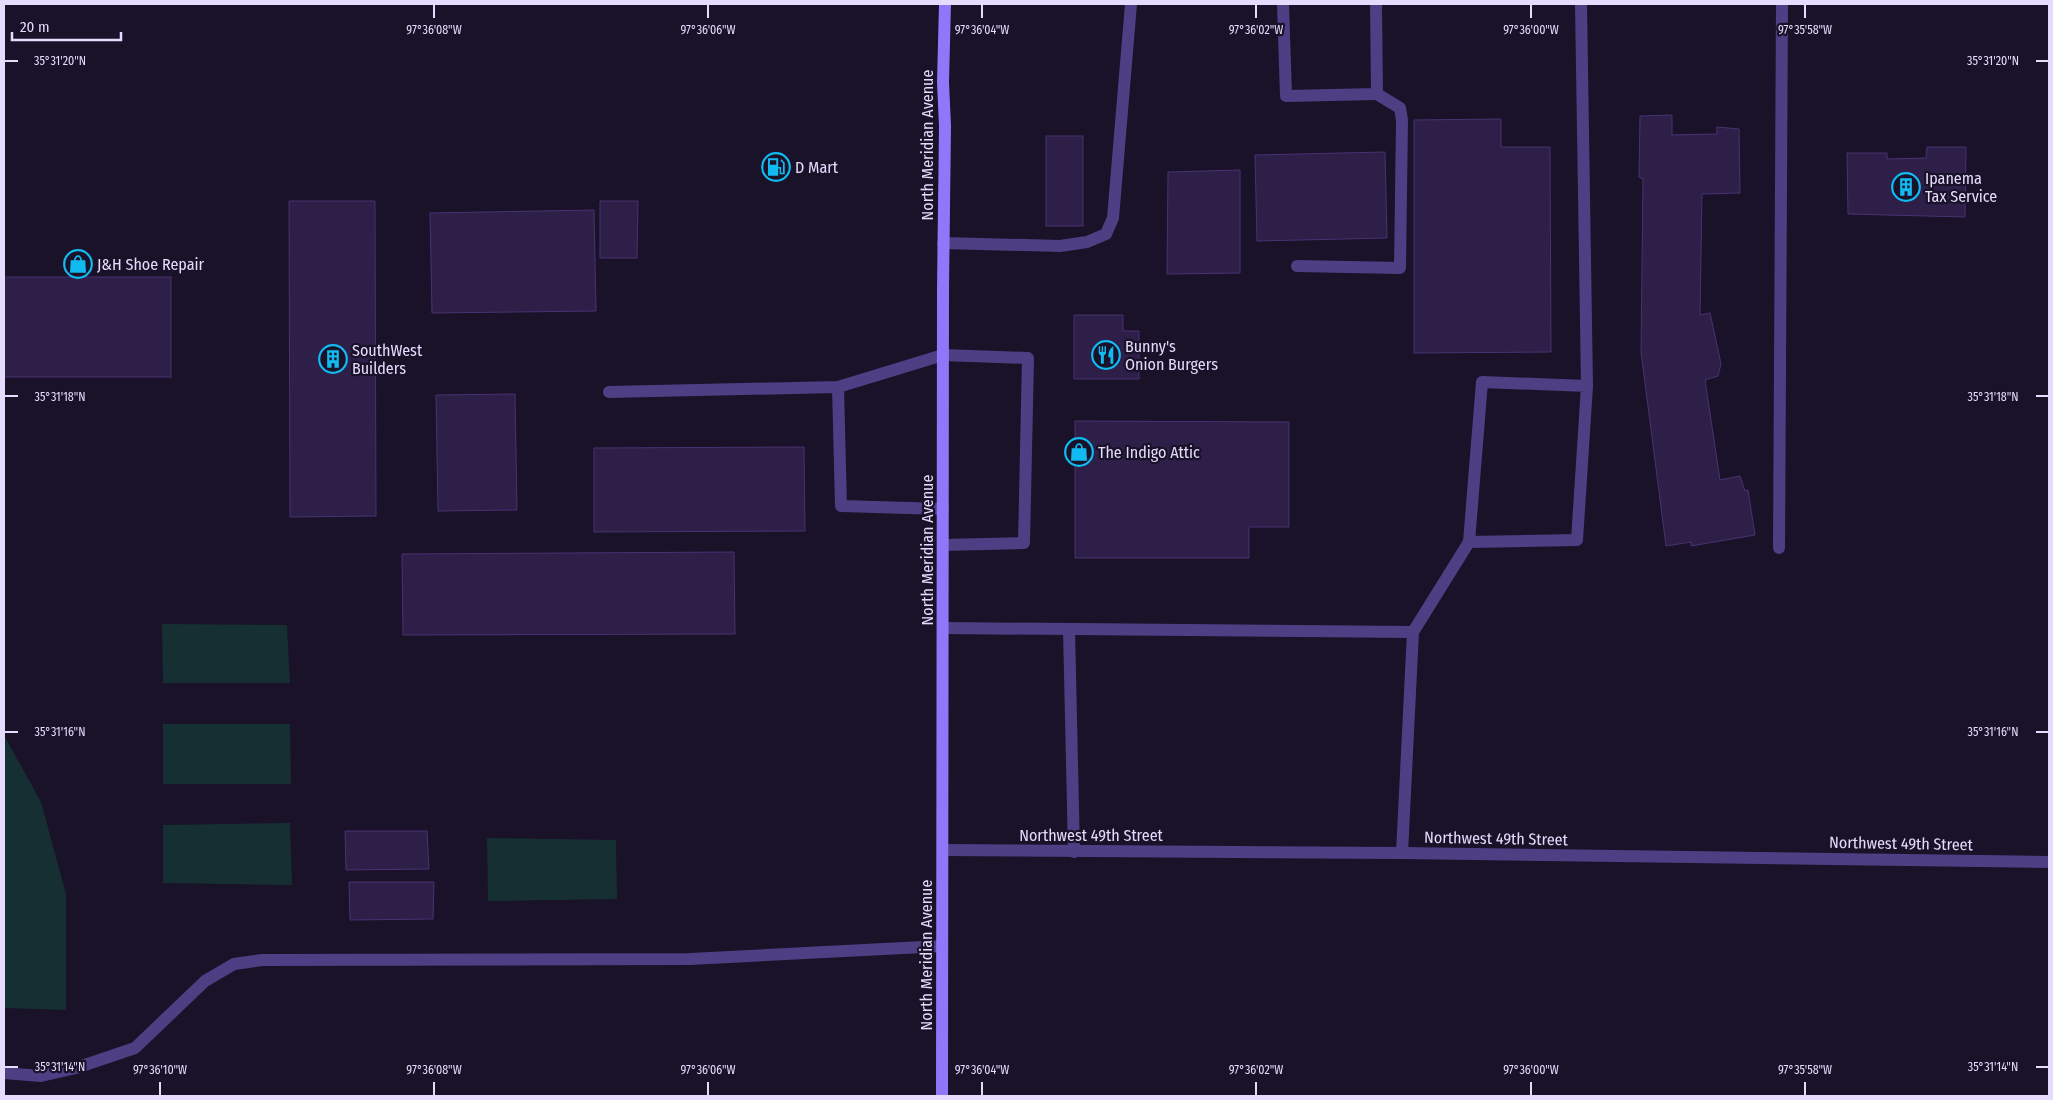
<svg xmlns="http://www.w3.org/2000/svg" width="2053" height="1100" font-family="'Fira Sans Condensed',sans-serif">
<rect width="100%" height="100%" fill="#191228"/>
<g fill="#152f32">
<polygon points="162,624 287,625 290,683 163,683"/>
<polygon points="163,724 290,724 291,784 163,784"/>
<polygon points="4,735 41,802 66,894 66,1010 4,1008"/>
<polygon points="290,823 292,885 163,883 163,825"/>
<polygon points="487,838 616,840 617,899 488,901"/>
</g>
<g fill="#2d1f48" stroke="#493273">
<polygon points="1672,115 1672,135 1717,134 1717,127 1739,129 1740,193 1702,194 1700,315 1710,313 1721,364 1718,376 1705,380 1720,480 1740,476 1745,491 1748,490 1755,535 1691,546 1691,542 1666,546 1641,352 1643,179 1639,177 1640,116"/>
<polygon points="1501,119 1501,147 1550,147 1551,352 1414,353 1414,120"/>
<rect x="1046" y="136" width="37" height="90"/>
<polygon points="1927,147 1966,147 1965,217 1848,214 1847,153 1887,153 1887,159 1926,158"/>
<polygon points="1385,152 1387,238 1257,241 1255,155"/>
<polygon points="1240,170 1240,273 1167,274 1168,172"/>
<polygon points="289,201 375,201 376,516 290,517"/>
<polygon points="600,201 638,201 637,258 600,258"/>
<polygon points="594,210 596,311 432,313 430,213"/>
<rect x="4" y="277" width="167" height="100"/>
<polygon points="1074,315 1123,315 1123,331 1139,331 1139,379 1074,379"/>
<polygon points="515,394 517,510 438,511 436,395"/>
<polygon points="1075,421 1289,422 1289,527 1249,527 1249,558 1075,558"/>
<polygon points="804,447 805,531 594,532 594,448"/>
<polygon points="734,552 735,634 403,635 402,554"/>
<polygon points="345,831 427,831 429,869 346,870"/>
<polygon points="349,882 434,882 433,919 350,920"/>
</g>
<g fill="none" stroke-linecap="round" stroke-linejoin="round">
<g stroke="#4c3f84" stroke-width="12">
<polyline points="1283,4 1286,96 1377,94 1376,4"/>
<polyline points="1581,4 1587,386 1577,540 1469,542 1482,382 1587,386"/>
<polyline points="943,243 1060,246 1087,242 1106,234 1113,218 1131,4"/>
<polyline points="1297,266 1400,268 1402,120 1400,108 1377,94"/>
<polyline points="838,387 841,506 943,509"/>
<polyline points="609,392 838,387 943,355 1028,358 1024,543 943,545"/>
<polyline points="1779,548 1782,4"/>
<polyline points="943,628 1413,632 1402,853"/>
<polyline points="1069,629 1074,852"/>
<polyline points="1413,632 1469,542"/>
<polyline points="4,1073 41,1076 76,1068 135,1048 205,981 234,964 262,960 690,959 942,946"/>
</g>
<polyline stroke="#4c3f84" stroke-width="12" points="943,850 1402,853 2049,862"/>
<polyline stroke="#8e77f8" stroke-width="12" points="942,1096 943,289 945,126 943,82 945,4"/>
</g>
<path fill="none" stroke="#e4dbfd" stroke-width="2" d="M434 5V18M708 5V18M982 5V18M1256 5V18M1531 5V18M1805 5V18M5 61H18M2036 61H2048M5 396H18M2036 396H2048M5 732H18M2036 732H2048M5 1067H18M2036 1067H2048M160 1082V1095M434 1082V1095M708 1082V1095M982 1082V1095M1256 1082V1095M1531 1082V1095M1805 1082V1095"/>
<defs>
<symbol id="fuel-ring" viewBox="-11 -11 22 22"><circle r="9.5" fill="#191228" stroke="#12baf2" stroke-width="1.5"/><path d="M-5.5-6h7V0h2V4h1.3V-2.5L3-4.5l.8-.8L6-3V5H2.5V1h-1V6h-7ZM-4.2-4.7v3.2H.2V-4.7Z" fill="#12baf2"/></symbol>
<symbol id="building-ring" viewBox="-11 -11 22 22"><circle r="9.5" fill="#191228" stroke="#12baf2" stroke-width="1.5"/><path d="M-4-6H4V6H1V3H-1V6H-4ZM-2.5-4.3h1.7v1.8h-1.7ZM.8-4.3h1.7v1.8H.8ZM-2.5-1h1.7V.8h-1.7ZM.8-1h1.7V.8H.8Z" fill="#12baf2"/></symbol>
<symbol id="shop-ring" viewBox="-11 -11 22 22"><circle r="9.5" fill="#191228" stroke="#12baf2" stroke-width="1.5"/><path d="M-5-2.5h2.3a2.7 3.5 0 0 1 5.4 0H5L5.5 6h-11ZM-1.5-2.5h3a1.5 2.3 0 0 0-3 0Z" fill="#12baf2"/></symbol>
<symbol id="restaurant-ring" viewBox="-11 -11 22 22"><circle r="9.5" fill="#191228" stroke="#12baf2" stroke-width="1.5"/><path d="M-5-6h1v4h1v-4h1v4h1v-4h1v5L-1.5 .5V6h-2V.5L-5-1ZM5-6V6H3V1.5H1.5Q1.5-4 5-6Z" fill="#12baf2"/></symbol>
</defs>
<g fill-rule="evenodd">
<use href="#fuel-ring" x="760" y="151" width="32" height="32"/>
<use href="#building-ring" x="1890" y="171" width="32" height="32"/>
<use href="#shop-ring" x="62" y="248" width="32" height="32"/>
<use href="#restaurant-ring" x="1090" y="339" width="32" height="32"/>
<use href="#building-ring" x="317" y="343" width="32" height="32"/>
<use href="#shop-ring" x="1063" y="436" width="32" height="32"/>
</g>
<g text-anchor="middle" stroke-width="4.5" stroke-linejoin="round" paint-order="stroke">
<g font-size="16" fill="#e4dbfd" stroke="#191228">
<text transform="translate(927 145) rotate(-90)" y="6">North Meridian Avenue</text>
<text transform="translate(927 550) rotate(-90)" y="6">North Meridian Avenue</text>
<text x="1091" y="841">Northwest 49th Street</text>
<text transform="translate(1496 838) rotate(1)" y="6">Northwest 49th Street</text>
<text transform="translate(1901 843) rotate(1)" y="6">Northwest 49th Street</text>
<text transform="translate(926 955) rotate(-90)" y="6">North Meridian Avenue</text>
</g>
<g font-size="16" fill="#e4dbfd" stroke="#191228" text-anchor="start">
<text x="795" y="173">D Mart</text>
<text x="1925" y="184">Ipanema<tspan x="1925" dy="18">Tax Service</tspan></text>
<text x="97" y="270">J&amp;H Shoe Repair</text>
<text x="1125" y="352">Bunny's<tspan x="1125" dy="18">Onion Burgers</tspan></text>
<text x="352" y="356">SouthWest<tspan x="352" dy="18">Builders</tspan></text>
<text x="1098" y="458">The Indigo Attic</text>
</g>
</g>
<g font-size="12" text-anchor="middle" fill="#e4dbfd" stroke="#191228" stroke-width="4.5" stroke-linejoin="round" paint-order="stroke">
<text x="434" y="34">97°36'08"W</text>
<text x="708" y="34">97°36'06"W</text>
<text x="982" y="34">97°36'04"W</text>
<text x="1256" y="34">97°36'02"W</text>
<text x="1531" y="34">97°36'00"W</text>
<text x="1805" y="34">97°35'58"W</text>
<text x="60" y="65">35°31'20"N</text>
<text x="1993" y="65">35°31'20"N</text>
<text x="60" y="401">35°31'18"N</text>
<text x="1993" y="401">35°31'18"N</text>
<text x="60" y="736">35°31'16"N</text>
<text x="1993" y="736">35°31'16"N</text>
<text x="60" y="1071">35°31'14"N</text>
<text x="1993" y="1071">35°31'14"N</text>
<text x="160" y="1074">97°36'10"W</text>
<text x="434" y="1074">97°36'08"W</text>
<text x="708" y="1074">97°36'06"W</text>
<text x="982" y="1074">97°36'04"W</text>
<text x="1256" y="1074">97°36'02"W</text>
<text x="1531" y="1074">97°36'00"W</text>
<text x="1805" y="1074">97°35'58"W</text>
</g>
<rect width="2053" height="1100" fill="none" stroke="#e4dbfd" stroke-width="10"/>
<path d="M12 32v8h109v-8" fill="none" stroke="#e4dbfd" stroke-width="2.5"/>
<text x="20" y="32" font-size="15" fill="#e4dbfd" stroke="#191228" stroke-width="4" paint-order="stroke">20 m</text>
</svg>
